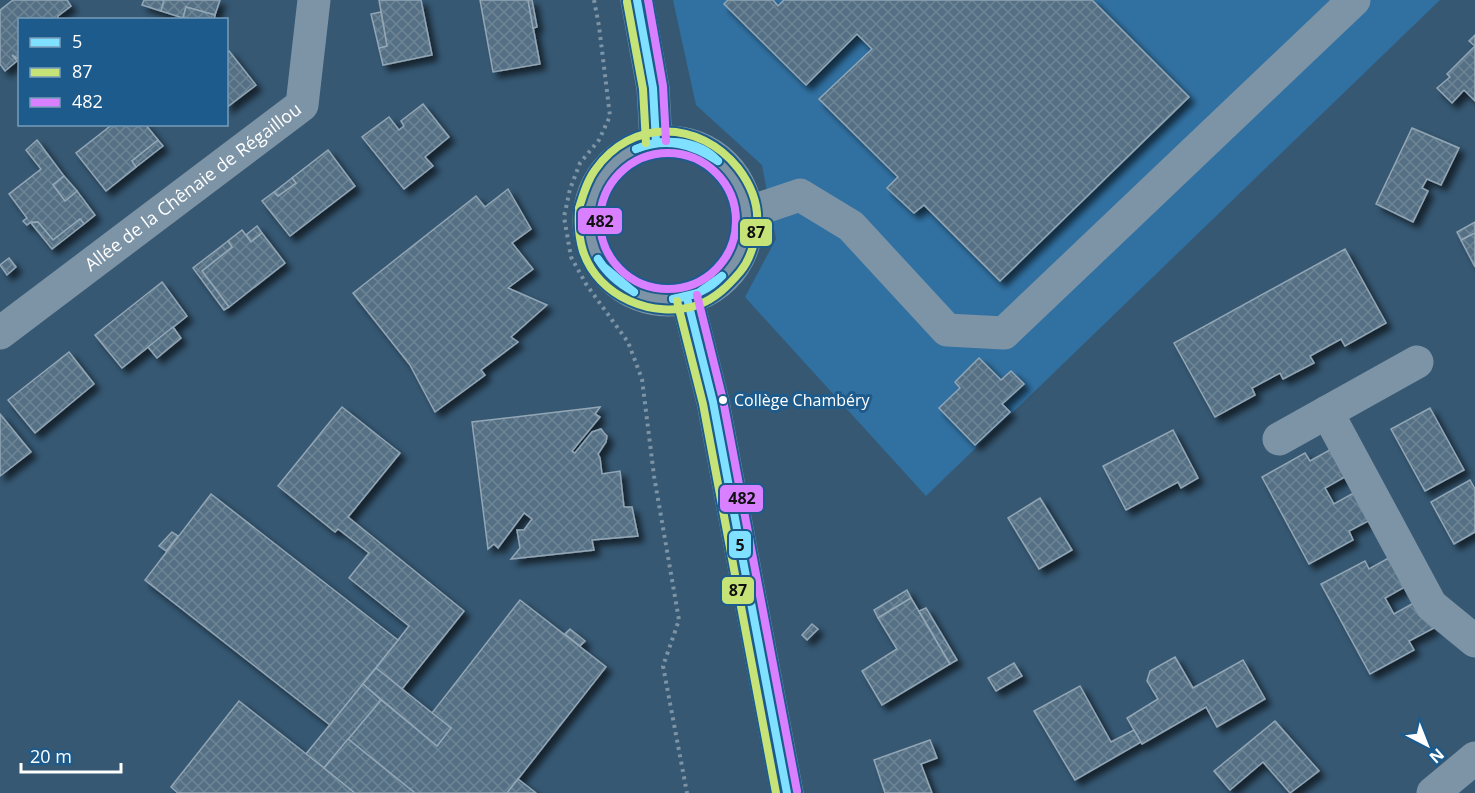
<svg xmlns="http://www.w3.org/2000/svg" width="1475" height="793" font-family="'Open Sans',sans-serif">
<defs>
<pattern id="building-cross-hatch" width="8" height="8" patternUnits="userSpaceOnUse" patternTransform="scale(1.5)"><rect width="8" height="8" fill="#546f84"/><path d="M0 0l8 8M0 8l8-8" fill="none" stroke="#6e8596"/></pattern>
<filter id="shadow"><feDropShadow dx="5.5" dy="5.5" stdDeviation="3" flood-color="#0009"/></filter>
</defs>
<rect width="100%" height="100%" fill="#365873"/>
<polygon fill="#3171a2" points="673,0 1440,0 926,496 745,297 776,239 762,165 696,105"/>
<g fill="url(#building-cross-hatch)" stroke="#92a6b5" stroke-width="1.5" filter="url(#shadow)">
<polygon points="13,0 67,0 71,6 58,16 58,20 20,20 20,60 12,55 17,61 5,71 0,64 0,10"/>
<polygon points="144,0 162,0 164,1 161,11 142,5"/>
<polygon points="162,0 220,0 215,15 186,7 183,18 161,11 164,1"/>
<polygon points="379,0 421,0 432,55 383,65 379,48 387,46"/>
<polygon points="480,0 528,0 540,64 493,72"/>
<polygon points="528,0 532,0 537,27 533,28"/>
<polygon points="728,0 773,0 778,6 784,0 1092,0 1189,97 1000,281 924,205 914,213 887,188 898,177 819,99 872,49 857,34 806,85 724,4"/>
<polygon points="186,7 215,15 214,20 183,18"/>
<polygon points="381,12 387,46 379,48 371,14"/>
<polygon points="1475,35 1475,101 1464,90 1452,103 1437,88 1450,77 1447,74 1475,46 1469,41"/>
<polygon points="229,51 256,85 226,108 226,53"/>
<polygon points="423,104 449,137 425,157 433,166 404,189 362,137 389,117 399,130 404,126 401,121"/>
<polygon points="113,124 145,124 158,140 132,161 136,167 106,191 76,153"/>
<polygon points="1412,128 1459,148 1441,185 1427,179 1422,188 1428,191 1413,222 1376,204"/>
<polygon points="37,140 64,176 53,185 65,201 77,191 95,215 84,224 80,219 53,240 38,222 31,222 27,225 23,221 27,218 9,194 41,169 26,150"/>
<polygon points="158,140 163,146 136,167 132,161"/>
<polygon points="328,150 355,186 290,236 262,201 274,192 278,196 296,183 292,178"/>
<polygon points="64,176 77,191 65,201 53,185"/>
<polygon points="292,178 296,183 278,196 274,192"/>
<polygon points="508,189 531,229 512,243 533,269 508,288 547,305 511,337 518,342 481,370 485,375 435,412 410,365 353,293 476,196 485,207"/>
<polygon points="80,219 84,224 52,249 31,223 38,222 53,240"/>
<polygon points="1475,222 1475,233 1461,240 1457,232"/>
<polygon points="257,226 262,233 251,242 246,235"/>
<polygon points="242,230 251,242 262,233 285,263 229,307 202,271 232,247 228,241"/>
<polygon points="1475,233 1475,267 1461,240"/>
<polygon points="228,241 232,247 202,271 229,307 224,310 193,268"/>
<polygon points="1345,249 1386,323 1345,346 1341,339 1310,356 1314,363 1283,379 1280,373 1252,388 1255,395 1215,417 1174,343"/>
<polygon points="9,258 16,267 7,275 0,265"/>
<polygon points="162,282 187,316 122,368 95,335"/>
<polygon points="173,327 181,338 157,358 148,347"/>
<polygon points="69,352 94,384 35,433 8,400"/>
<polygon points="979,358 1001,380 1011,371 1024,384 1002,404 1010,412 975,445 939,408 960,388 955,382"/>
<polygon points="342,407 400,453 348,517 464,611 402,689 376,668 409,626 349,578 369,553 338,529 335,532 278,486"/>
<polygon points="600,407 595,414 600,417 572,451 575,453 592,432 601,429 604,433 607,436 606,442 598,454 600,458 602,474 620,471 624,507 632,507 638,536 592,540 594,550 511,559 520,548 517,530 524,530 532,519 524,513 498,548 494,544 488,549 472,422"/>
<polygon points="1430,408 1464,470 1425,491 1391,429"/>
<polygon points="0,414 31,452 0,476"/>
<polygon points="1173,430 1198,478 1181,488 1178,482 1126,510 1103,466"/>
<polygon points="1335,447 1350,474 1325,488 1334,504 1359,490 1374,518 1349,531 1353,540 1309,564 1262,477 1305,453 1310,461"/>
<polygon points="1470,480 1475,489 1475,532 1454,544 1431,502"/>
<polygon points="211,494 398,640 330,725 145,580"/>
<polygon points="1040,498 1072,550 1039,569 1008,518"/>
<polygon points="172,532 178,536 166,551 159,546"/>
<polygon points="1394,555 1410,584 1385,598 1394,614 1419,600 1434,628 1409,641 1414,650 1370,674 1321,584 1365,561 1369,569"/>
<polygon points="907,590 911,598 878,618 874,610"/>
<polygon points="911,598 950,664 882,705 862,671 897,649 878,618"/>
<polygon points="520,600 606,667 507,793 415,793 348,739 381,700 437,746 451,728 432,713"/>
<polygon points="926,608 957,660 950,664 919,611"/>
<polygon points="812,624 818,629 807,640 802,635"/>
<polygon points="570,629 585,641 580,646 565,634"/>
<polygon points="1175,657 1193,688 1243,660 1265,699 1217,727 1206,707 1142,744 1127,718 1158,699 1147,681 1150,671"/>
<polygon points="1014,663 1022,676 996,691 988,678"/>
<polygon points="376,668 451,728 437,746 363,684"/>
<polygon points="363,684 381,700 324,768 306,754"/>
<polygon points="1080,686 1111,742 1134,730 1141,742 1075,780 1034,711"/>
<polygon points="239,701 324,768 355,793 178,793 171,787"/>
<polygon points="1275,721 1319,771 1290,793 1263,762 1230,790 1214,771"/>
<polygon points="348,739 405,785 415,793 355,793 324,768"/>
<polygon points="930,740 937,758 921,764 932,793 885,793 874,760"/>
<polygon points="518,779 536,793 507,793"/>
</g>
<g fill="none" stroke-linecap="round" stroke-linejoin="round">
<polyline stroke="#7d94a6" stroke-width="4" stroke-dasharray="3 4.5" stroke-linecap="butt" points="594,0 599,26 610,116 599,140 580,163 570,189 564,217 571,257 586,284 628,342 642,379 654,476 679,620 663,666 687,793"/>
<g stroke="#7d94a6" stroke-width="33">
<polyline points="747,213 800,195 851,226 947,330 1004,333 1354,0"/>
<path id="s1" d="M0 333 302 105 314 0"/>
<polyline points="1327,412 1431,605 1475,641"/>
<polyline points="1279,439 1417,362"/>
<polyline points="1433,793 1475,758"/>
</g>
<g stroke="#7c94a5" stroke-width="33">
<polyline points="637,0 653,88 656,142"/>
<circle cx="668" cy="221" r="79"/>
<polyline points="687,298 713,402 787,793"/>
</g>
<defs>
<g id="bus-1">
<polyline points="637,0 653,88 656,142"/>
<path d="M636 149C661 137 698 139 718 161"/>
<path d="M636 149C667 137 691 144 718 161"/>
<polyline points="598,259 603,266 634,292"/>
<path d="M598 259C607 274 619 284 634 292"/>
<polyline points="687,298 713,402 787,793"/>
<path d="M673 299C691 297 709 291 722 276"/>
<polyline points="673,299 698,293 722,276"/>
</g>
<g id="bus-2">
<polyline points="627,2 643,89 646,143"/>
<path d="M579 211C578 225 579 238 583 251 598 297 654 320 698 305 716 298 728 286 740 272 751 259 755 242 757 226 759 204 751 185 738 168 700 120 631 118 595 170 587 181 583 195 579 208"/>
<polyline points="677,301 703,404 776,793"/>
</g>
<g id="bus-3">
<polyline points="648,0 663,86 666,141"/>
<circle cx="668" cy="221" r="68"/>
<polyline points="697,295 723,400 797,791"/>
</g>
</defs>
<use href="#bus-1" stroke="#1d5b8c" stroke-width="12"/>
<use href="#bus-2" stroke="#1d5b8c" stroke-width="12"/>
<use href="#bus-3" stroke="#1d5b8c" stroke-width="12"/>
<use href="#bus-1" stroke="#80e0ff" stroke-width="8"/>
<use href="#bus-2" stroke="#c6e377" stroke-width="8"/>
<use href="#bus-3" stroke="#d880ff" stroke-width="8"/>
</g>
<circle fill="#fff" stroke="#1d5b8c" stroke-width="2" cx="723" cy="400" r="5"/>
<g text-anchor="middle" stroke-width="6" stroke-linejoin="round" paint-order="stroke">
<g font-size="16" fill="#fff" stroke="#1d5b8c" text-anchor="start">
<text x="734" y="406">Collège Chambéry</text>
</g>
<g font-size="18" fill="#fff" stroke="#1d5b8c">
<text dy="6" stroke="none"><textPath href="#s1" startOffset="242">Allée de la Chênaie de Régaillou</textPath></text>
</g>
</g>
<g stroke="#1d5b8c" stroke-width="2">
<rect x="577" y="207" width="46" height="28" rx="6" fill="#d880ff"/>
<rect x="739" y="218" width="34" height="29" rx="6" fill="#c6e377"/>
<rect x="719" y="484" width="45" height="29" rx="6" fill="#d880ff"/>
<rect x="728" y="530" width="24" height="29" rx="6" fill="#80e0ff"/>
<rect x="721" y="576" width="34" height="29" rx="6" fill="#c6e377"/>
</g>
<g font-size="16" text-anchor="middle" font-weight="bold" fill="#111">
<text x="600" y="227">482</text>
<text x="756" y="238">87</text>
<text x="742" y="504">482</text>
<text x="740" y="551">5</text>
<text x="738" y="596">87</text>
</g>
<rect x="18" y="18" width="210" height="108" fill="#1d5b8c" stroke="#779dba" stroke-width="1.5"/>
<rect x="30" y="38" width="30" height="9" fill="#80e0ff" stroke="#779dba" stroke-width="1.5"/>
<text x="72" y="48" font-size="18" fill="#ffffff">5</text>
<rect x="30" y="68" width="30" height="9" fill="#c6e377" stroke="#779dba" stroke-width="1.5"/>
<text x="72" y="78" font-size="18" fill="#ffffff">87</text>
<rect x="30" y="98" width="30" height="9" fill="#d880ff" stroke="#779dba" stroke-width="1.5"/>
<text x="72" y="108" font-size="18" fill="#ffffff">482</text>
<g transform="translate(1427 745) rotate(138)" stroke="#1d5b8c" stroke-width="4.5" paint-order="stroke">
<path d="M0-4.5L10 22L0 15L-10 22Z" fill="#ffffff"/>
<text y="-9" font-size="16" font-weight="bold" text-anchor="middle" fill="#ffffff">N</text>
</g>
<path d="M21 763v9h100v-9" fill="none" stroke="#ffffff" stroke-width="3"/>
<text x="30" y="763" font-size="18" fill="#ffffff" stroke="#1d5b8c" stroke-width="4.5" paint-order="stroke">20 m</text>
</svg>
